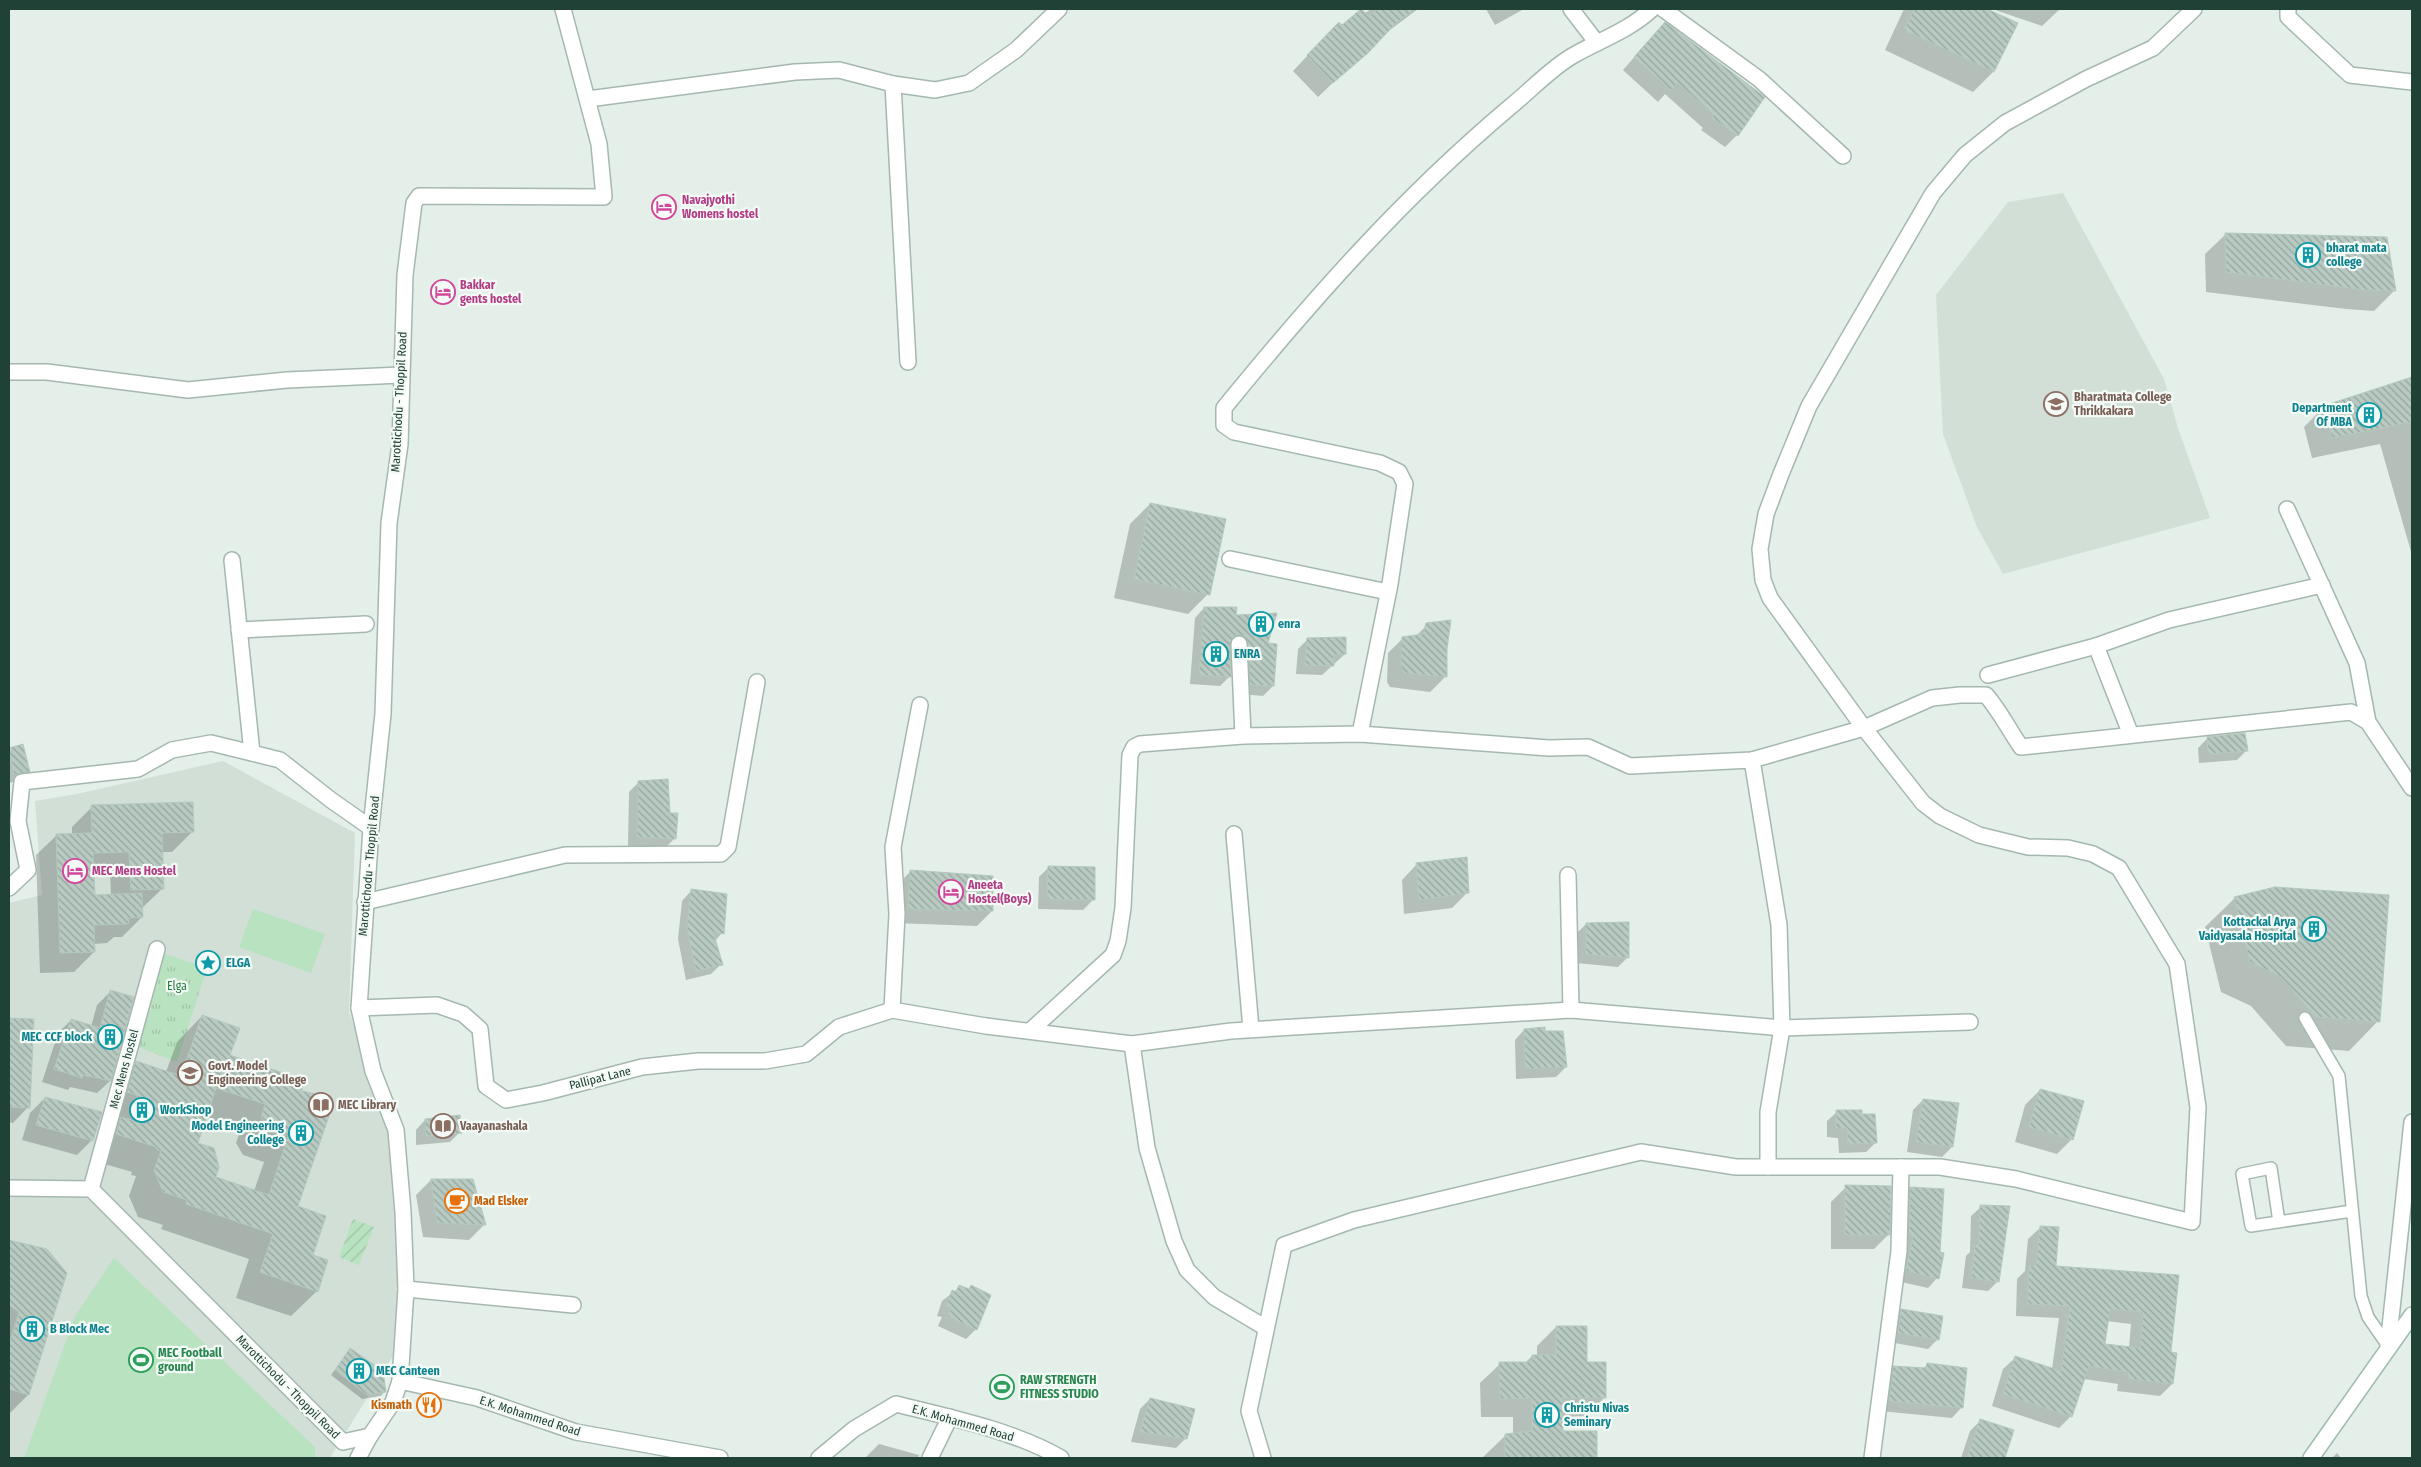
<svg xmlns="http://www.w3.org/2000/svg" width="2421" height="1467" font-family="'Fira Sans Condensed',sans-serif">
<defs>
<pattern id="grass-tufts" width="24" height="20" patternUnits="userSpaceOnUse" patternTransform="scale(1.25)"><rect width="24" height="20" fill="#b9e2c0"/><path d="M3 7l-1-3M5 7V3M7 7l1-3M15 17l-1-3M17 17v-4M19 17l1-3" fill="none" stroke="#9fc3a6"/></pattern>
<pattern id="garden-furrows" width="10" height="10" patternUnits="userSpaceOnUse" patternTransform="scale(1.25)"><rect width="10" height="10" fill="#b9e2c0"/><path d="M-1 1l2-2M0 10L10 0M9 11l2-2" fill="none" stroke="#9fc3a6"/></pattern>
<pattern id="building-back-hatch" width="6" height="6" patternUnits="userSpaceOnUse" patternTransform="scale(1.25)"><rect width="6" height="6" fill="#b8cac1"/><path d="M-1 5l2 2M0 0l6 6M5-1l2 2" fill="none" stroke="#95a69e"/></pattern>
</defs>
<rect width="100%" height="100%" fill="#e3efe8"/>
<g fill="#d1dfd7">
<polygon points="2063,193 2164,379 2178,428 2210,518 2003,574 1977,527 1943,434 1936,295 2008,202"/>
<polygon points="223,761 355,833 349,1012 393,1134 401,1343 330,1458 9,1458 9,903 42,895 35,801 77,794"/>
</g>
<polygon fill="url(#grass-tufts)" points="162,953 207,968 177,1062 135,1046"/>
<polygon fill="url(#garden-furrows)" points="353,1219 374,1227 359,1265 339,1257"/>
<g fill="#b9e2c0">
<polygon points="253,909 325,934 311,973 239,947"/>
<polygon points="114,1258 315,1447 315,1458 24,1458 75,1316"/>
</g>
<g fill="#0003" fill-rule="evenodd">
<polygon points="1362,9 1365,13 1371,9 1418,9 1382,36 1318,97 1293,71 1324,38 1342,27"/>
<polygon points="1486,9 1524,9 1495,25"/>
<polygon points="1904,9 1984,9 2016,23 1993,72 1973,92 1885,50"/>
<polygon points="1992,9 2060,9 2042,26"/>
<polygon points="1653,36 1737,135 1725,147 1701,130 1703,128 1665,94 1658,102 1623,70"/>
<polygon points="2226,234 2394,291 2374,311 2346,309 2206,292 2205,254"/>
<polygon points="2412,378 2412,555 2380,444 2312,458 2304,427 2324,407"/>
<polygon points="1150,504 1208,594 1188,614 1114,598 1130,524"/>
<polygon points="1204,608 1235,617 1273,686 1263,696 1241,694 1234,645 1228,644 1230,676 1220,686 1190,684 1195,618"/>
<polygon points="1427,625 1445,649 1445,677 1430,692 1390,687 1387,682 1388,653 1403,638 1416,636"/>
<polygon points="1308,639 1345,654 1322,675 1296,674 1298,649"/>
<polygon points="2208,738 2247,750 2237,760 2199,763 2198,748"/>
<polygon points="22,746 29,771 19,781 9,783 9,749"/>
<polygon points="638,783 669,814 675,838 665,848 628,846 629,792"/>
<path d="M92 807 192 832 172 852H161L163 888 142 908V917L122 937H114L107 943 94 944V952L74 972 40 973 36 855 57 835H72V827ZM93 872H110L111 896H93Z"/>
<polygon points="1417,864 1467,893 1452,908 1404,914 1402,880"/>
<polygon points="1049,867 1093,900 1083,910 1038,909 1039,877"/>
<polygon points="911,871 992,911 977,926 894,923 896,886"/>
<polygon points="691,891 722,933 715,941 721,964 711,974 686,980 678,939 682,901"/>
<polygon points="2235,898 2378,1021 2349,1051 2286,1046 2251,1006 2221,992 2205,927"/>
<polygon points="1586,924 1628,957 1618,967 1576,963 1576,934"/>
<polygon points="110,992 110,1081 97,1093 70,1087 68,1090 42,1082 58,1033 71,1020 91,1027 97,1005"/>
<path d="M202 1016 228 1056 300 1080 296 1207 311 1256 317 1291 291 1316 236 1298 249 1259 161 1229 163 1225 138 1217 129 1196 136 1176 131 1175 132 1172 91 1160 95 1144 117 1122 103 1118 111 1088 136 1063 166 1072 177 1042ZM205 1118 241 1129 236 1143 243 1155 264 1162 254 1191 214 1178 197 1144Z"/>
<polygon points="9,1019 33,1020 28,1107 13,1123 9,1122"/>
<polygon points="1524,1030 1543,1033 1566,1067 1556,1077 1516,1079 1515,1040"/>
<polygon points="2040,1090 2072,1139 2057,1154 2015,1142 2025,1105"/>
<polygon points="45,1098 92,1140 77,1155 22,1140 30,1113"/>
<polygon points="1923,1100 1952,1147 1942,1157 1907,1152 1913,1110"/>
<polygon points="1837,1112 1861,1115 1876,1142 1866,1152 1839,1153 1838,1138 1827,1137 1827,1121"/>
<polygon points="425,1120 460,1132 450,1142 416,1145 416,1130"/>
<polygon points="431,1180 472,1180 484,1225 469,1240 423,1237 416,1195"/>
<polygon points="1846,1187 1889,1234 1874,1249 1831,1249 1831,1202"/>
<polygon points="1910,1188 1937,1278 1928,1288 1897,1281 1901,1198"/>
<polygon points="1981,1207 1998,1281 1988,1291 1962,1288 1966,1256 1970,1252 1971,1216"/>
<path d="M2041 1227 2054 1267 2177 1276 2170 1354 2172 1384 2160 1396 2117 1391 2118 1384 2084 1379 2071 1416 2059 1428 1992 1406 2003 1369 2016 1357 2052 1369 2059 1318 2016 1316 2017 1279 2025 1271 2028 1239ZM2107 1321 2131 1324 2129 1348 2104 1345Z"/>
<polygon points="9,1241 47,1250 28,1395 9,1414"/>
<polygon points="960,1287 976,1329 966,1339 938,1326 942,1317 937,1316 942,1301"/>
<polygon points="1901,1310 1938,1339 1928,1349 1889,1342 1892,1320"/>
<polygon points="1556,1327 1605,1397 1586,1416 1561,1417 1561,1432 1596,1432 1596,1458 1482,1458 1506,1435 1513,1434 1513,1417 1481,1417 1480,1383 1500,1364 1525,1363 1532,1356 1537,1356 1537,1346"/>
<polygon points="350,1350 385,1391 381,1396 362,1399 331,1375"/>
<polygon points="1927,1365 1966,1369 1961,1408 1952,1418 1880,1411 1884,1378 1894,1368 1923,1369"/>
<polygon points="1150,1399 1186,1438 1176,1448 1131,1442 1140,1409"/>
<polygon points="1980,1421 2013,1431 2004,1458 1961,1458 1970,1431"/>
<polygon points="879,1444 919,1455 918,1458 865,1458"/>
<polygon points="2337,1453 2341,1458 2332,1458"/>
</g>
<g fill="url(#building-back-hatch)" stroke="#b4c9be" fill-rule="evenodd">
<polygon points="1361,9 1369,16 1378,9 1416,9 1397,22 1368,53 1333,83 1307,55 1339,22 1342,25"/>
<polygon points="1914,9 1987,9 2018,23 1994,72 1904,30"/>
<polygon points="1665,22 1765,97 1738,136 1712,118 1714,115 1678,83 1671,90 1634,57"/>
<polygon points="2225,233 2387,237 2396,291 2366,290 2226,272"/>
<polygon points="2412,377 2412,422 2332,438 2323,406"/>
<polygon points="1150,503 1226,519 1210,595 1134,579"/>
<polygon points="1204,607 1237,607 1236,615 1277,613 1268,643 1277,644 1274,686 1250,685 1248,643 1244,636 1239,635 1234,636 1230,644 1231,677 1199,675"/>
<polygon points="1451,620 1447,649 1447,677 1405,673 1401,667 1402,637 1423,634 1426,623"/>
<polygon points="1346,637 1346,654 1333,655 1334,666 1305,665 1307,638"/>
<polygon points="2245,733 2248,751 2208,754 2207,737"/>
<polygon points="23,744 30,772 14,775 9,748"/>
<polygon points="668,779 670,813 678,813 676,839 637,837 638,781"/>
<polygon points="193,802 194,832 162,833 164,889 131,890 129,852 93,853 95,895 142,893 143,917 128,918 129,924 94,925 95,952 60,953 56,834 92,833 91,805"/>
<polygon points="1467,857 1469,893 1419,900 1416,863"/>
<polygon points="1048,866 1095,867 1095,900 1047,899"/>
<polygon points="910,870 993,876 993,911 908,909"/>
<polygon points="2275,887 2389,895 2380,1022 2316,1017 2281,977 2250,962 2234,897"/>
<polygon points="691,889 727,894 724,934 713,932 723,965 696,971 687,928"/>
<polygon points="1629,922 1629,958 1586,954 1586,923"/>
<polygon points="110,990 134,997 111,1081 83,1075 82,1078 54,1069 71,1019 100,1028"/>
<path d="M202 1015 240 1028 230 1055 301 1079 302 1091 321 1095 330 1113 298 1206 326 1216 313 1255 328 1260 318 1292 260 1272 273 1234 186 1204 187 1200 163 1192 154 1170 161 1151 156 1149V1147L116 1134 121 1117 146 1124 153 1101 127 1092 136 1061 181 1076ZM216 1088 265 1104 261 1117 269 1130 288 1136 269 1195 216 1177 219 1167 214 1148 198 1143Z"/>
<polygon points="9,1018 34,1019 30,1108 9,1107"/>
<polygon points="1545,1027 1545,1031 1563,1031 1567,1067 1525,1069 1524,1029"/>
<polygon points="2040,1089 2084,1101 2073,1140 2029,1127"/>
<polygon points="45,1097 102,1112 93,1141 36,1125"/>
<polygon points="1923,1099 1959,1103 1953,1147 1916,1142"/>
<polygon points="1836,1110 1862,1110 1862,1114 1875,1114 1877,1143 1848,1144 1847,1128 1836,1128"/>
<polygon points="460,1115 462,1133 426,1136 425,1119"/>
<polygon points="431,1179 473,1179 486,1225 437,1223"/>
<polygon points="1845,1185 1891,1186 1890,1235 1845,1235"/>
<polygon points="1910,1187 1944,1189 1940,1252 1944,1253 1939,1279 1906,1271 1913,1235 1909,1235"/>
<polygon points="1980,1205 2010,1206 1999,1282 1971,1278 1975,1245 1979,1245"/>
<path d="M2040 1226 2059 1227 2056 1266 2179 1275 2171 1352 2177 1353 2173 1384 2129 1379V1372L2089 1366 2072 1417 2003 1394 2015 1356 2061 1371 2070 1306 2027 1304 2029 1266H2036ZM2110 1309 2143 1312 2140 1348 2105 1344Z"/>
<polygon points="9,1240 47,1249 67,1273 29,1395 9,1389 9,1345 19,1312 9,1305"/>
<polygon points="959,1285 969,1289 971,1285 991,1295 977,1330 947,1316 951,1308 946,1306 952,1290 956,1292"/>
<polygon points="1901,1309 1943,1316 1939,1340 1898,1333"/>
<polygon points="1556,1326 1587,1326 1587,1362 1606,1362 1606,1398 1562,1398 1563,1431 1597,1431 1597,1458 1505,1458 1505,1434 1532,1431 1532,1398 1500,1399 1499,1362 1532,1362 1532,1355 1556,1355"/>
<polygon points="350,1348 383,1371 386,1392 367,1395 335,1370"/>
<polygon points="1927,1363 1967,1368 1963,1408 1889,1401 1893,1366 1926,1368"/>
<polygon points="1150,1398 1195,1409 1187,1439 1140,1432"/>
<polygon points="1980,1419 2014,1430 2005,1458 1967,1458"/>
</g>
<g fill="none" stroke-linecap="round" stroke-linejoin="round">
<defs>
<g id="service">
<polyline points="2305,1018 2339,1076 2361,1296 2368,1317 2388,1346"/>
<polyline points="2279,1222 2271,1168 2242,1174 2251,1226 2352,1211"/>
</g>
<g id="minor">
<polyline points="1571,9 1597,43"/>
<polyline points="1663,9 1759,79 1843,156"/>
<polyline points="2288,9 2288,17 2350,75 2412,82"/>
<polyline points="893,84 908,362"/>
<polyline points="588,99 795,72 839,70 893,84 935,90 969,83 1016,50 1059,9"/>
<polyline points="9,372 47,372 188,390 287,380 401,375"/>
<polyline points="2287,509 2357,663 2368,722"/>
<polyline points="1230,559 1388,592"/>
<polyline points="232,560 252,753"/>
<polyline points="239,630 366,624"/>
<polyline points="1239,644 1243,736"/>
<polyline points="2096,646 2131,735"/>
<polyline points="1988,675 2096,646 2169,620 2322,585"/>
<path d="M1360 734 1390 584 1405 484 1399 472 1380 463 1234 432 1224 425V408C1312 300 1403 197 1510 107 1530 91 1552 67 1574 55 1602 39 1628 31 1652 9"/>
<polyline points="1752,760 1779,925 1782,1028 1768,1112 1768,1167"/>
<polyline points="1234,834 1251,1029"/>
<polyline points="1568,875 1571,1010"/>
<polyline points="9,888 28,870 18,821 22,782 138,769 172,750 211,743 280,760 331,800 371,828"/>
<polyline points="365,902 565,855 721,854 728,847 757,682"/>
<polyline points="359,1008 437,1005 463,1014 480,1029 486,1086 506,1100 543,1093 642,1067 698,1061 765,1061 806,1054 839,1027 892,1010 986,1026 1132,1044 1231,1031 1571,1010 1782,1028 1970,1022"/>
<polyline points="892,1010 897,914 893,847 920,705"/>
<path d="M1030 1031 1113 955 1118 941 1123 908 1130 755 1134 747 1140 744 1243 736 1360 734 1549 748 1588 747 1630 766 1752 760 1864 728 1932 698 1960 695H1986C2000 711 2009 730 2021 747L2351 712 2368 722 2412 788"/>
<polyline points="1132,1044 1147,1148 1174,1241 1187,1270 1214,1297 1266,1328"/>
<polyline points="9,1188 91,1189 343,1442 370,1436 393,1402 400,1381 406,1289 403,1212 396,1130 373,1071 359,1008 371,828 383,714 389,523 400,444 405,275 414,203 419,196 604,197 599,144 563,9"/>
<polyline points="91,1189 157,949"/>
<polyline points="406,1289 573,1305"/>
<polyline points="2388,1346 2412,1122"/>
<polyline points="400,1381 477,1398 576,1432 720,1458"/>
<polyline points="358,1458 370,1436"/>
<path d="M819 1458 854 1429 896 1404C949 1417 1015 1431 1061 1458"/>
<polyline points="930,1458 950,1417"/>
<polyline points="1263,1458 1249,1411 1284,1245 1354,1220 1641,1152 1736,1167 1940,1167 2016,1179 2192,1222 2198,1107 2177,964 2119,868 2093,854 2068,848 2028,847 1979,835 1940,816 1923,803 1864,728 1770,598 1763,580 1760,549 1766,514 1781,474 1809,406 1933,193 1965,155 2005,123 2086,79 2153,48 2194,9"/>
<polyline points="1872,1458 1899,1251 1901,1167"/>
</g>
<polyline id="secondary" points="2311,1458 2412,1315"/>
</defs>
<use href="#service" stroke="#a5b8af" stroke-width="14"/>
<use href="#minor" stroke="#a5b8af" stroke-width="18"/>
<use href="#secondary" stroke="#a0bcaf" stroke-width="18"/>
<use href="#service" stroke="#fff" stroke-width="11"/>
<use href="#minor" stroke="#fff" stroke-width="15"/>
<use href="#secondary" stroke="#fff" stroke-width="15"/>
</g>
<defs>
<symbol id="hotel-ring" viewBox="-11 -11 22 22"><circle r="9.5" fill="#f4faf6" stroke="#d1479c" stroke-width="1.5"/><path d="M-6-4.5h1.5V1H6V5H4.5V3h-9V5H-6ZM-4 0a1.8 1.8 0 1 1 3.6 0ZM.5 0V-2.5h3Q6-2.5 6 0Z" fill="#d1479c"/></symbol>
<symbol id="building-ring" viewBox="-11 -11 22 22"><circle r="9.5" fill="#f4faf6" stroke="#0f9aa8" stroke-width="1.5"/><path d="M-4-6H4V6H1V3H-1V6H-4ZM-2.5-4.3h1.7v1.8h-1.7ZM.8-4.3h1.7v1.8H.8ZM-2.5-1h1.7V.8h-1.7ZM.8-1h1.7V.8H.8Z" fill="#0f9aa8"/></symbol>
<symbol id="university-ring" viewBox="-11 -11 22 22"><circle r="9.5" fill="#f4faf6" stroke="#8d6e63" stroke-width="1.5"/><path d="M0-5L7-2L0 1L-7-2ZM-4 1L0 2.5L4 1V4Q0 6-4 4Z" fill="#8d6e63"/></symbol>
<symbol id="sight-ring" viewBox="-11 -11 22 22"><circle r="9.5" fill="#f4faf6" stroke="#0f9aa8" stroke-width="1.5"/><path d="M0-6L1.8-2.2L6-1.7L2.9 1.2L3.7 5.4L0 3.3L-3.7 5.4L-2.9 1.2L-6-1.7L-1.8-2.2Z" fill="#0f9aa8"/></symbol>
<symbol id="library-ring" viewBox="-11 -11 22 22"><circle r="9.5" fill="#f4faf6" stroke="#8d6e63" stroke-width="1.5"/><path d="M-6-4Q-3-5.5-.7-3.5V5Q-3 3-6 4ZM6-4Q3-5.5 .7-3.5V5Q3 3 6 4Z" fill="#8d6e63"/></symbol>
<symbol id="cafe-ring" viewBox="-11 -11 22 22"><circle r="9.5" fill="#f4faf6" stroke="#e8710a" stroke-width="1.5"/><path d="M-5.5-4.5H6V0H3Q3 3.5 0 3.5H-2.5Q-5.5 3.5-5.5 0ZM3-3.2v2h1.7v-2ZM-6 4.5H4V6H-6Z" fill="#e8710a"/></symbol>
<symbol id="stadium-ring" viewBox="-11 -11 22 22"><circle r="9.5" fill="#f4faf6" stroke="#2e9e5b" stroke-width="1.5"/><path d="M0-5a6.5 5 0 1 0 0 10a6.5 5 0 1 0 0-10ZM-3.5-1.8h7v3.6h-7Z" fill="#2e9e5b"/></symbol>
<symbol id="restaurant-ring" viewBox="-11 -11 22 22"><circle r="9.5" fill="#f4faf6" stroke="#e8710a" stroke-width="1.5"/><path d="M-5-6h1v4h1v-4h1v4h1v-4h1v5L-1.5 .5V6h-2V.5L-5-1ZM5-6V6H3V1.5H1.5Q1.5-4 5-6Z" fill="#e8710a"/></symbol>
</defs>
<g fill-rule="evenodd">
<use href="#hotel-ring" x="650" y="193" width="28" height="28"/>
<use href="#building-ring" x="2294" y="241" width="28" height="28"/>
<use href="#hotel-ring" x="429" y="278" width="28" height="28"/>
<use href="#university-ring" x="2042" y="390" width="28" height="28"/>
<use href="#building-ring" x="2355" y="401" width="28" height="28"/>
<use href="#building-ring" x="1247" y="610" width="28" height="28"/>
<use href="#building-ring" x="1202" y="640" width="28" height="28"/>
<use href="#hotel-ring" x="61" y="857" width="28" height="28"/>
<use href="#hotel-ring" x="937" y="878" width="28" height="28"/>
<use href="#building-ring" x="2300" y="915" width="28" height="28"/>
<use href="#sight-ring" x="194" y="949" width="28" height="28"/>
<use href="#building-ring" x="96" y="1023" width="28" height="28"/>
<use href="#university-ring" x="176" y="1059" width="28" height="28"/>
<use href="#library-ring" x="307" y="1091" width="28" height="28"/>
<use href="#building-ring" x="128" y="1096" width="28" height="28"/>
<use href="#library-ring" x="429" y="1112" width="28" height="28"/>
<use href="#building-ring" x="287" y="1119" width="28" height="28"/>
<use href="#cafe-ring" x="443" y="1187" width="28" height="28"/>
<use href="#building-ring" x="18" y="1315" width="28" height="28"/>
<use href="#stadium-ring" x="127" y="1346" width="28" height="28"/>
<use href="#building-ring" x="345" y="1357" width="28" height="28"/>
<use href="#stadium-ring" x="988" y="1373" width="28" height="28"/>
<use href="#restaurant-ring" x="415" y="1391" width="28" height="28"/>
<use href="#building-ring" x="1533" y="1401" width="28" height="28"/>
</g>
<g text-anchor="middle" stroke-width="4.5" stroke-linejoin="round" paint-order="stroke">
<g font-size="12" font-weight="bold" fill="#b23c85" stroke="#f4faf6" text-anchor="start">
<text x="682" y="204">Navajyothi<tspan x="682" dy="14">Womens hostel</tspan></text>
<text x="460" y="289">Bakkar<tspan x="460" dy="14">gents hostel</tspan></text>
<text x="92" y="875">MEC Mens Hostel</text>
<text x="968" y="889">Aneeta<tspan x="968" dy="14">Hostel(Boys)</tspan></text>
</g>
<g font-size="12" font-weight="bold" fill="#0d838f" stroke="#f4faf6" text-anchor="start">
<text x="2326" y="252">bharat mata<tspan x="2326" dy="14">college</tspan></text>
<text x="2352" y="412" text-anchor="end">Department<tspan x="2352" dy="14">Of MBA</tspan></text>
<text x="1278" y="628">enra</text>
<text x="1234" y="658">ENRA</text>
<text x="2296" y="926" text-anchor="end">Kottackal Arya<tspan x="2296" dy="14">Vaidyasala Hospital</tspan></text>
<text x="226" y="967">ELGA</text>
<text x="92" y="1041" text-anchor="end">MEC CCF block</text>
<text x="160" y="1114">WorkShop</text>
<text x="284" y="1130" text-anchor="end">Model Engineering<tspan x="284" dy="14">College</tspan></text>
<text x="50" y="1333">B Block Mec</text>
<text x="376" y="1375">MEC Canteen</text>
<text x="1564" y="1412">Christu Nivas<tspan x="1564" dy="14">Seminary</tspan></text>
</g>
<g font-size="12" font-weight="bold" fill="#785e54" stroke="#f4faf6" text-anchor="start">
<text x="2074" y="401">Bharatmata College<tspan x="2074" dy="14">Thrikkakara</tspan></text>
<text x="208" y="1070">Govt. Model<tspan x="208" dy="14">Engineering College</tspan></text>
<text x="338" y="1109">MEC Library</text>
<text x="460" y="1130">Vaayanashala</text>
</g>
<g font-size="12" fill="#204236" stroke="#f4faf6">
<text transform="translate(399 402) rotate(-87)" y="4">Marottichodu - Thoppil Road</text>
<text transform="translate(369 866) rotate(-85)" y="4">Marottichodu - Thoppil Road</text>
<text transform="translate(124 1069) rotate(-75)" y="4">Mec Mens hostel</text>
<text transform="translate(600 1078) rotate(-14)" y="4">Pallipat Lane</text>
<text transform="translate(288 1387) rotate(45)" y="4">Marottichodu - Thoppil Road</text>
<text transform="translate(530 1416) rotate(18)" y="4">E.K. Mohammed Road</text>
<text transform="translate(963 1423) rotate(16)" y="4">E.K. Mohammed Road</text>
</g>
<g font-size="12" fill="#257f3e" stroke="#f4faf6">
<text x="177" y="990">Elga</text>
</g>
<g font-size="12" font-weight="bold" fill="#c56008" stroke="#f4faf6" text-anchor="start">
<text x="474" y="1205">Mad Elsker</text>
<text x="412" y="1409" text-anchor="end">Kismath</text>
</g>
<g font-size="12" font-weight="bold" fill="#27864d" stroke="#f4faf6" text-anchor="start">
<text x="158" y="1357">MEC Football<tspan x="158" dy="14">ground</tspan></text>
<text x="1020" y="1384">RAW STRENGTH<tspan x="1020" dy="14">FITNESS STUDIO</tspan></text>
</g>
</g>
<rect width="2421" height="1467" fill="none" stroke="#204236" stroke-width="20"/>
</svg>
